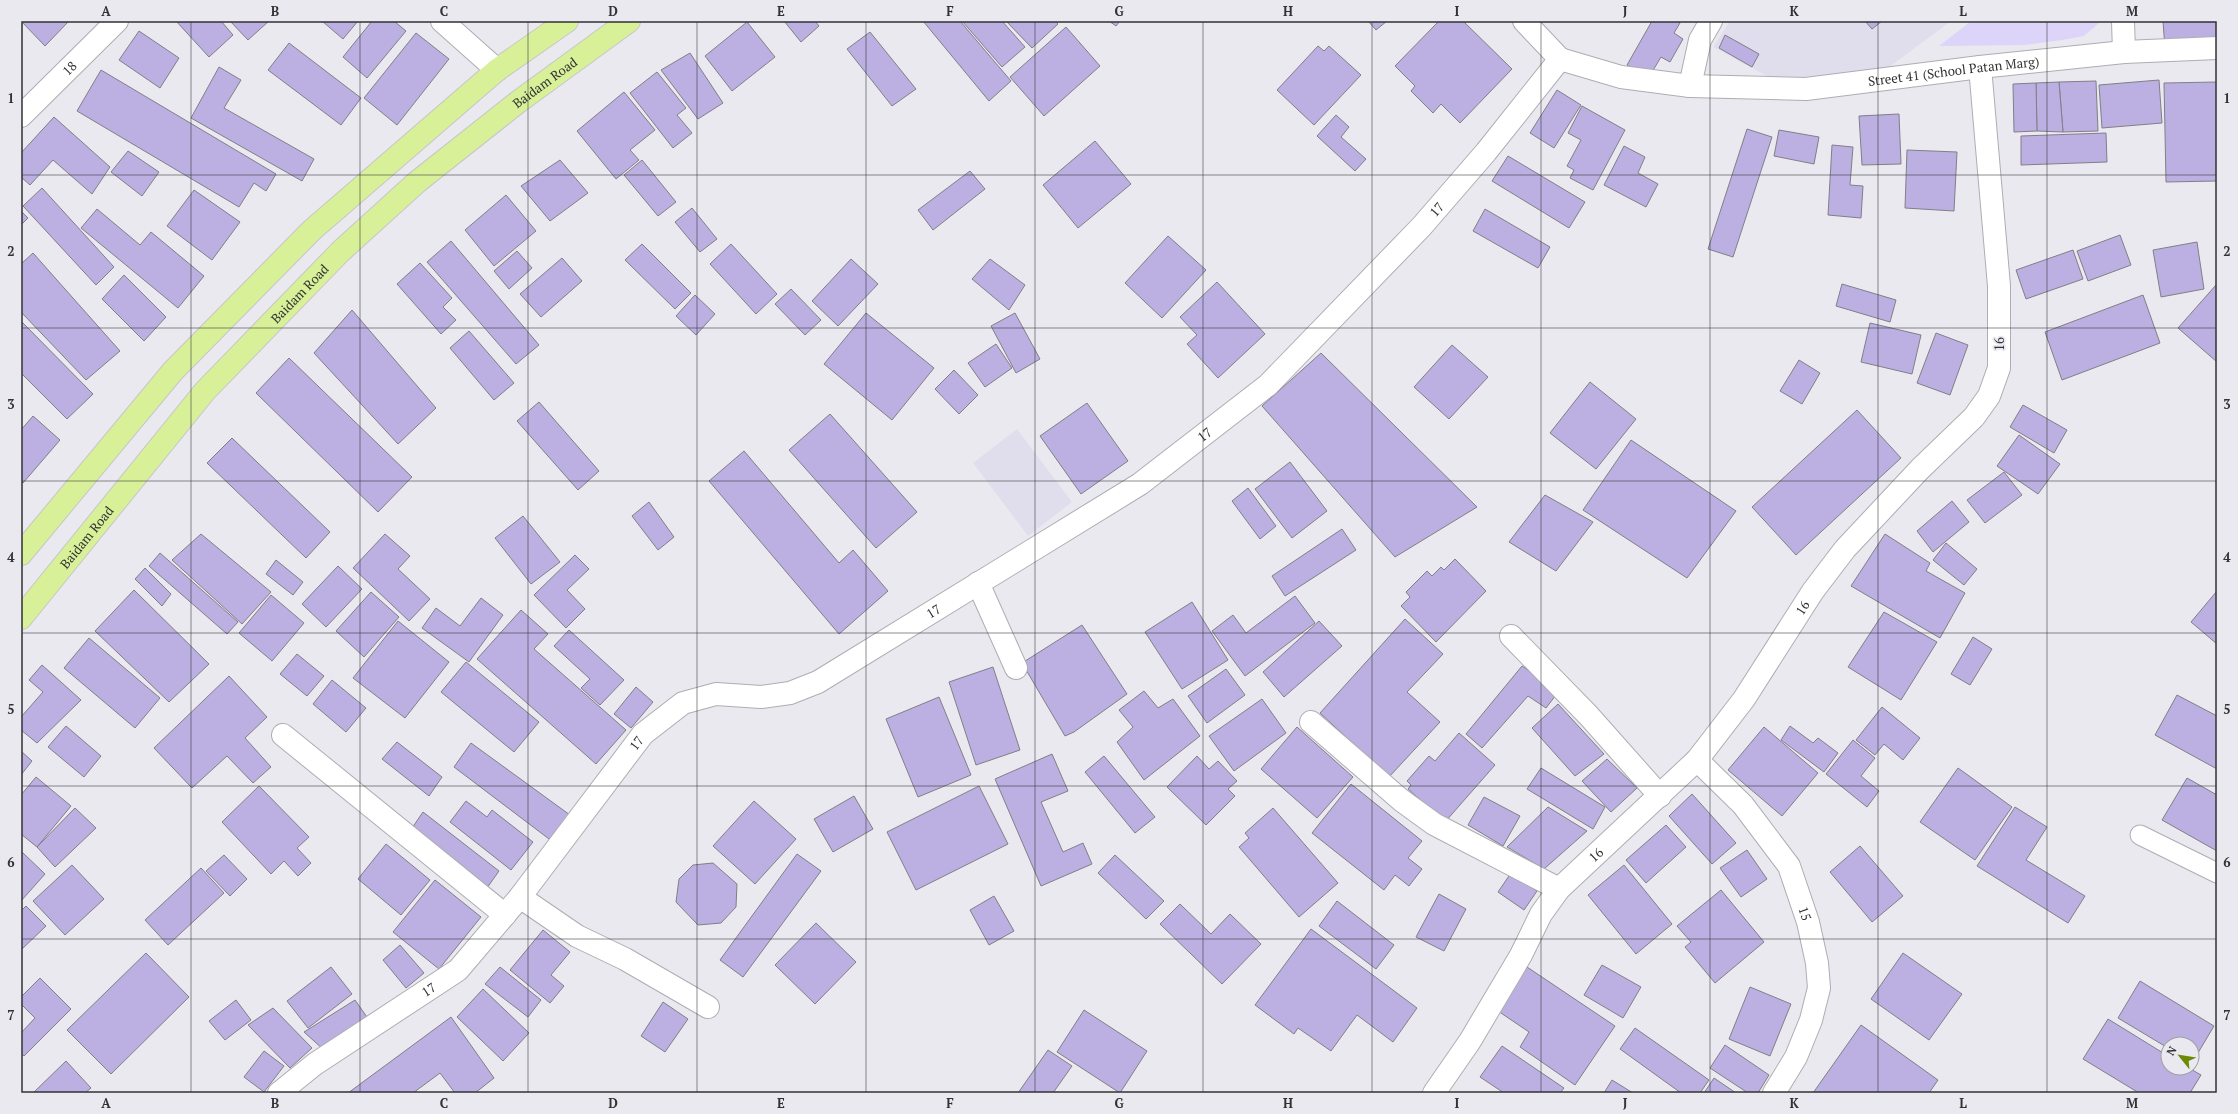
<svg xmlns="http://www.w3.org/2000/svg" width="2238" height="1114" font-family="'PT Serif',serif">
<rect width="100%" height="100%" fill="#ebe9f0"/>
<g fill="#e0deec">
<polygon points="1730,21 1951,21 1888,68 1776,81 1713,47"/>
<polygon points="1017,429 1072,502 1028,536 973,463"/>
</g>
<polygon fill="#ddd4f9" points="1971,21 2098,21 2099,23 2084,36 2062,40 2025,45 1939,46"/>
<g fill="#bcafe2" stroke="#817f86">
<polygon points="21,21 69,21 45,46"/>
<polygon points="176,21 221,21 233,35 209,57"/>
<polygon points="230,21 269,21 248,40"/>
<polygon points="322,21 358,21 343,39"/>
<polygon points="372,21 394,21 406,31 367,78 343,57"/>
<polygon points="784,21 815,21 819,26 801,42"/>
<polygon points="923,21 960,21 1011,81 989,101"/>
<polygon points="962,21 1002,21 1025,47 1002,67"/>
<polygon points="1006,21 1055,21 1058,24 1032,48"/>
<polygon points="1109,21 1120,21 1116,26"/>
<polygon points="1368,21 1387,21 1376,30"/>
<polygon points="1439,21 1463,21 1512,69 1460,123 1441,104 1433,113 1411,91 1415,86 1395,66"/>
<polygon points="1652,21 1676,21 1680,23 1674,33 1683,39 1670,62 1661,57 1649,77 1627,65"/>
<polygon points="1865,21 1882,21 1872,29"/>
<polygon points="2163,21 2217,21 2217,44 2165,49"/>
<polygon points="747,22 775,57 732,91 705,56"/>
<polygon points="1066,27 1100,66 1044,116 1010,77"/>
<polygon points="139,31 179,58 160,88 119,60"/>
<polygon points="870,32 916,89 892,106 847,49"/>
<polygon points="416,33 449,59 397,125 364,98"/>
<polygon points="1725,35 1759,54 1752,67 1719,48"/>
<polygon points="289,43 361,98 341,125 268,70"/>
<polygon points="1318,46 1324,51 1329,46 1361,75 1314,125 1277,90"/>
<polygon points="690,53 723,103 698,119 661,70"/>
<polygon points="219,67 241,80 224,108 314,159 302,181 191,118"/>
<polygon points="101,70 276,174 266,191 254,183 239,207 77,111"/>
<polygon points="657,72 686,108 677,115 692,133 673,148 630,93"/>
<polygon points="2159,80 2162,123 2102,128 2099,85"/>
<polygon points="2096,81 2098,131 2063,132 2059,82"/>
<polygon points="2059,82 2063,132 2037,131 2036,83"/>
<polygon points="2217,82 2217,181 2166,182 2164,83"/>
<polygon points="2036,83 2037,131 2014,132 2013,84"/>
<polygon points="1557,90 1581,105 1554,148 1530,133"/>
<polygon points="624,92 655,130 630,150 639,160 616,179 577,131"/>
<polygon points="1582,106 1625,130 1593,190 1570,178 1574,170 1567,166 1581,140 1568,133"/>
<polygon points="1899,114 1901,164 1862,165 1859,116"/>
<polygon points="1336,115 1349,127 1341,137 1366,159 1355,171 1317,136"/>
<polygon points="54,117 110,167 92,194 53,160 30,185 21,177 21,153"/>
<polygon points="1747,129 1772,137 1733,257 1708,249"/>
<polygon points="1779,130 1819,137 1814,164 1774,156"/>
<polygon points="2106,133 2107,162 2021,165 2021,136"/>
<polygon points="1095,141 1131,184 1078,228 1043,185"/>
<polygon points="1832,145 1853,147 1850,185 1863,186 1861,218 1828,215"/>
<polygon points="1624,146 1645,157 1638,173 1658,184 1646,207 1604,185"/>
<polygon points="1907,150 1957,152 1954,211 1905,208"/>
<polygon points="128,151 159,172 142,196 111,172"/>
<polygon points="1508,156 1585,202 1569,228 1492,181"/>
<polygon points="560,160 588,193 550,221 521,186"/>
<polygon points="642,160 676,202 658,216 624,175"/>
<polygon points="970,171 985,189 933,230 918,210"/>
<polygon points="42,188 114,267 96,285 23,206"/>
<polygon points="194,190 240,222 212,260 167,226"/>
<polygon points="506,195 536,231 494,266 465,230"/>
<polygon points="692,208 717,239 700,252 675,222"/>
<polygon points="97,209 140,245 151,232 204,276 178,308 81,228"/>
<polygon points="1485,209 1550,247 1538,268 1473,231"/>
<polygon points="21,211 28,218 21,225"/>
<polygon points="2120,235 2131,265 2088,281 2077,251"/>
<polygon points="1168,236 1206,270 1162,318 1125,283"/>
<polygon points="451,241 539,345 516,364 427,262"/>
<polygon points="2197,242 2204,289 2161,297 2153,250"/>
<polygon points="642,244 691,293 675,309 625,260"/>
<polygon points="731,244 777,294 756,314 710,264"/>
<polygon points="2073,250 2083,279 2026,299 2016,270"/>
<polygon points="517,251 532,268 509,289 494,271"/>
<polygon points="33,253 120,351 86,380 21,312 21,264"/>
<polygon points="562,258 582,281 541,317 520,294"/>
<polygon points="851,259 878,284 838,326 812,301"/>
<polygon points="990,259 1025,285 1009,310 972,279"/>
<polygon points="420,263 452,298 443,307 456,320 441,334 397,284"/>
<polygon points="124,275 166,317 144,341 102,299"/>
<polygon points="1217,282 1265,334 1218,378 1187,344 1197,335 1180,317"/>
<polygon points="1842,284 1896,300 1890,322 1836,306"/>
<polygon points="2216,285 2217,285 2217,362 2178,328"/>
<polygon points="791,289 821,320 805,335 775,304"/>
<polygon points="695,295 715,314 696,335 676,316"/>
<polygon points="2143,295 2160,343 2062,380 2045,332"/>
<polygon points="352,310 436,408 398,444 314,353"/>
<polygon points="866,313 934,368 892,420 824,364"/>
<polygon points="1015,313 1040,359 1016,373 991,326"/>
<polygon points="21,321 93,394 67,419 21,373"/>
<polygon points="1870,323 1921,335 1912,374 1861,362"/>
<polygon points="469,331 514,383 494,400 450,348"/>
<polygon points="1936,333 1968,345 1950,395 1917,383"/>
<polygon points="996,344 1012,368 985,387 968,363"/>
<polygon points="1452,345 1488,377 1449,419 1414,387"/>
<polygon points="1321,353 1477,507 1395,557 1262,406"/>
<polygon points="289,358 412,477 378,512 256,393"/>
<polygon points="1799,360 1820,373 1802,404 1780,391"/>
<polygon points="954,370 978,395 959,414 935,389"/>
<polygon points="1590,382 1636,419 1596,469 1550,433"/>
<polygon points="539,402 599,471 578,490 517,421"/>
<polygon points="1087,403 1128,461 1081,494 1040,436"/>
<polygon points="2023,405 2067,430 2054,453 2010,427"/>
<polygon points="1857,410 1901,458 1796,555 1752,507"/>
<polygon points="830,414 917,512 876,548 789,450"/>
<polygon points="33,416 60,440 23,483 21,481 21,430"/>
<polygon points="2019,435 2060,464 2038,494 1997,466"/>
<polygon points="232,438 330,532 306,558 207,463"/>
<polygon points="1631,440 1736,511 1687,578 1583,510"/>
<polygon points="744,451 839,563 853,550 888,591 839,634 709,481"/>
<polygon points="1290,462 1327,511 1292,538 1255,489"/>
<polygon points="2004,472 2022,495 1985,523 1967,500"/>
<polygon points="1248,488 1276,526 1260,539 1232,501"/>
<polygon points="1545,495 1593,522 1556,571 1509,542"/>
<polygon points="1952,501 1969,522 1933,552 1917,531"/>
<polygon points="649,502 674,537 658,550 632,516"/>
<polygon points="523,516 560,562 531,584 495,538"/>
<polygon points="1342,529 1356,550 1285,596 1272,576"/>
<polygon points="201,534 271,592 242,624 172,560"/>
<polygon points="385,534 410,556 398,569 430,599 409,621 353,568"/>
<polygon points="1885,534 1930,563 1926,571 1965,593 1940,638 1851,586"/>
<polygon points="1946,543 1977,569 1964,585 1933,560"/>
<polygon points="160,553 238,622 227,634 149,566"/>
<polygon points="575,555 589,569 567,590 585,609 566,628 534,595"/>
<polygon points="1455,559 1486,591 1436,642 1401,606 1410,597 1406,592 1427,571 1432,576 1441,567 1444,570"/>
<polygon points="276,560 303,582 293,595 266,574"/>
<polygon points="338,566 362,589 326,627 302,604"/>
<polygon points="145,568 171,594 162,606 135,579"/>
<polygon points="134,590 209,664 169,702 95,631"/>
<polygon points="2217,591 2217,644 2191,622"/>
<polygon points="371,592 399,617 364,657 336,631"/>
<polygon points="271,595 304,623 272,661 239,633"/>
<polygon points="1295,596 1315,623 1245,676 1212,631 1233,615 1246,633"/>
<polygon points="481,598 503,615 469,662 422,628 436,608 460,626"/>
<polygon points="1192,602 1228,660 1182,689 1145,632"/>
<polygon points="521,610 548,634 534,649 626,730 596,764 477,659"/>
<polygon points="1884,612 1937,642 1901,700 1848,667"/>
<polygon points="1405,619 1443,654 1407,692 1440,722 1389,777 1320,713"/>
<polygon points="398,621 449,662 405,718 353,678"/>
<polygon points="1319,621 1342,646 1284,697 1263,672"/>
<polygon points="1082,625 1127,694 1074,732 1065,736 1022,663"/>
<polygon points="569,630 624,680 600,705 581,688 590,679 554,646"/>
<polygon points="1973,637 1992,649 1970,685 1951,674"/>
<polygon points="89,638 160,698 135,728 64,668"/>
<polygon points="297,654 324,676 307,696 280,674"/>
<polygon points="466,662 539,722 514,752 441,692"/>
<polygon points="42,665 81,700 37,743 21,730 21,717 43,692 29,680"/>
<polygon points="1522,666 1559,691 1546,708 1528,696 1482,748 1466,734"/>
<polygon points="993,667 1020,750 976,765 949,682"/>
<polygon points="1226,669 1245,695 1207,723 1188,696"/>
<polygon points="229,676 267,717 245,738 271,767 253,783 227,756 192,788 154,748"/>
<polygon points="332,680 366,708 346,732 313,704"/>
<polygon points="636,687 653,702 631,728 614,714"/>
<polygon points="1144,691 1158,708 1173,699 1200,736 1144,780 1117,742 1133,727 1119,710"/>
<polygon points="2177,695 2217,716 2217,769 2155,735"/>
<polygon points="939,697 971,775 918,797 886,719"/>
<polygon points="1262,699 1286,733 1234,771 1209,736"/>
<polygon points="1558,704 1604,754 1575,776 1532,728"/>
<polygon points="1882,707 1920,738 1903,760 1884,744 1875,755 1856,740"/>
<polygon points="66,726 101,756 84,777 48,747"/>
<polygon points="1790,726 1813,743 1818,738 1838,753 1824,772 1781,740"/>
<polygon points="1297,727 1353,777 1317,818 1261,769"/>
<polygon points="1764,727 1818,773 1782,816 1728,770"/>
<polygon points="1459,733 1495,765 1445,822 1408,789 1411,785 1407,781 1429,756 1435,761"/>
<polygon points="1853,740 1875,758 1861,776 1879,791 1867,807 1826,774"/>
<polygon points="397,742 442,777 429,796 382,759"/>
<polygon points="471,743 570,815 553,842 454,767"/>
<polygon points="21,751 32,761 21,775"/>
<polygon points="1052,754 1068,791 1041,802 1063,852 1083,843 1092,864 1041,886 995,779"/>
<polygon points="1104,756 1155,817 1135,833 1085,772"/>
<polygon points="1197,756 1209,769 1218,761 1237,781 1228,789 1235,796 1206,825 1167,787"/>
<polygon points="1607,759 1637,788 1611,812 1582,781"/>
<polygon points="1541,768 1605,807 1593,829 1527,789"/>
<polygon points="1958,768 2012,807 1975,860 1920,822"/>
<polygon points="36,777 71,806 37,847 21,834 21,795"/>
<polygon points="2187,778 2217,795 2217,851 2162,820"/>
<polygon points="1351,784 1422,841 1408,858 1422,869 1409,886 1395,875 1384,890 1312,833"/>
<polygon points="259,786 309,837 297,848 311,863 298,876 284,861 271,874 222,822"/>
<polygon points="979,786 1008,844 916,890 887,832"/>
<polygon points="1692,794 1736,843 1712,864 1669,816"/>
<polygon points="854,796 873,829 833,852 814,819"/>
<polygon points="1484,797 1520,816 1503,846 1468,825"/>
<polygon points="466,801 487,817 492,810 533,842 511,870 450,822"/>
<polygon points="754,801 796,839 755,884 713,846"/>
<polygon points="1548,807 1587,831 1544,869 1507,847"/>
<polygon points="2015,807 2047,827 2026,860 2085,896 2068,923 1977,866"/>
<polygon points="75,808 96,828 55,867 37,847"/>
<polygon points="1273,808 1338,883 1299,917 1239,847 1249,838 1245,833"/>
<polygon points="423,812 499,871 487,888 410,831"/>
<polygon points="1666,825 1686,847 1646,883 1626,860"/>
<polygon points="386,844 430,880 401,915 358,879"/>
<polygon points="1860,846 1903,896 1872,922 1830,872"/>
<polygon points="1747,850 1767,879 1741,897 1720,868"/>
<polygon points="22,852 45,874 21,901 21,853"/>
<polygon points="797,854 821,871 743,977 720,960"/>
<polygon points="224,855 247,879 230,896 206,871"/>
<polygon points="1115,855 1164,901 1146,919 1098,873"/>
<polygon points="713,863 737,884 736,907 721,923 698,925 676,902 679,879 693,865"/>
<polygon points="72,865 104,899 65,935 33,901"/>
<polygon points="1624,865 1672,924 1636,954 1588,895"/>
<polygon points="201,868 224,893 168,945 145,920"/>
<polygon points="1511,873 1537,891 1524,910 1498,892"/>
<polygon points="435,880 481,917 439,969 393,932"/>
<polygon points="1721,890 1764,942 1715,983 1685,947 1691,942 1677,926"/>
<polygon points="1439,894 1466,909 1444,951 1416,937"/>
<polygon points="994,896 1014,931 989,945 970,910"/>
<polygon points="1337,901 1394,945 1376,969 1319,926"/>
<polygon points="1180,904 1211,934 1230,914 1261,944 1222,984 1160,924"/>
<polygon points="26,906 46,926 21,950 21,911"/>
<polygon points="816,923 856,962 815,1004 775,965"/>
<polygon points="1311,929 1417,1008 1393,1042 1357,1015 1331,1051 1298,1028 1294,1034 1255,1005"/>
<polygon points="543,930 570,952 551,975 564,986 550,1003 510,970"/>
<polygon points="400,945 424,973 406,988 383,960"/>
<polygon points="146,953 189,997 111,1074 67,1030"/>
<polygon points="1903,953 1962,994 1929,1040 1871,999"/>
<polygon points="1602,965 1641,987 1623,1018 1584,995"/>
<polygon points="331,967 352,994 308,1028 287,1001"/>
<polygon points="500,967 541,1000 528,1017 485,984"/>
<polygon points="1527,967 1615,1026 1575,1085 1520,1047 1529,1032 1498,1011"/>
<polygon points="40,978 71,1009 24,1056 21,1053 21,1033 35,1018 21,1004 21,997"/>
<polygon points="2140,981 2214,1026 2192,1063 2192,1044 2168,1044 2168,1048 2118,1018"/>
<polygon points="1750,987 1791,1004 1770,1056 1729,1039"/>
<polygon points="483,989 529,1033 503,1061 457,1017"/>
<polygon points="236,1000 251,1020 225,1040 209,1021"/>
<polygon points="355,1000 369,1020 324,1050 304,1032"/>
<polygon points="663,1002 688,1019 665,1052 641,1036"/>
<polygon points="273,1008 312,1048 290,1068 248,1025"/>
<polygon points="1084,1010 1147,1051 1120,1093 1057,1052"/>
<polygon points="451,1017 494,1078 475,1093 455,1093 440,1073 413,1093 348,1093"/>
<polygon points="2108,1019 2168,1056 2168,1068 2189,1068 2201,1075 2190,1093 2139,1093 2083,1059"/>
<polygon points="1861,1025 1938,1080 1929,1093 1813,1093"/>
<polygon points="1635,1028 1709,1080 1700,1093 1681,1093 1620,1049"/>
<polygon points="1725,1045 1769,1075 1758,1093 1748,1093 1710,1068"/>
<polygon points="1502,1046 1564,1088 1560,1093 1504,1093 1480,1077"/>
<polygon points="1048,1050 1072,1066 1053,1093 1018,1093"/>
<polygon points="264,1051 284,1066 264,1092 244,1077"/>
<polygon points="66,1061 91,1088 85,1093 33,1093"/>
<polygon points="1714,1078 1736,1093 1704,1093"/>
<polygon points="1612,1080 1633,1093 1604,1093"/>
</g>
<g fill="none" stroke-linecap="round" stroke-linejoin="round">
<defs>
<polyline id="service" points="2140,835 2217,873"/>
<g id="minor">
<polyline points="442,21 497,70"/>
<polyline points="1524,21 1560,59"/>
<polyline points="2123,21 2124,52"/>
<path id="s1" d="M1560 59 1621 77 1690 86 1806 89 1980 67 2124 52 2217 48"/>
<polyline points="1690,86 1700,40 1711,21"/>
<path id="s2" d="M21 116 117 21"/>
<polyline points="978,583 1016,668"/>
<polyline points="1511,636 1589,716 1660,796"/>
<polyline points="1311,722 1401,800 1434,824 1559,889"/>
<polyline points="283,735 505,915"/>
<path id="s3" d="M1697 760 1743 805 1789 866 1808 922 1817 963 1819 988 1811 1020 1796 1057 1774 1093"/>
<polyline points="520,897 577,936 625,959 708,1007"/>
<path id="s4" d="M279 1093 315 1064 458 970 520 897 643 734 683 703 716 694 761 697 790 693 818 682 1140 484 1268 385 1422 226 1486 152 1560 59"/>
<path id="s5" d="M1434 1093 1470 1041 1521 955 1541 914 1559 889 1697 760 1744 699 1813 591 1845 549 1920 469 1974 417 1989 396 1999 368V286L1980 67"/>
</g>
<g id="primary">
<polyline points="21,554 173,371 312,230 497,70 567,21"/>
<path id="s6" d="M21 618 205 391 340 252 417 182 518 102 629 21"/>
</g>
</defs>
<use href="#service" stroke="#aeadb3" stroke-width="21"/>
<use href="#minor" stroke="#aeadb3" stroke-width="24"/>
<use href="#primary" stroke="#c6c6c6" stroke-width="24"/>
<use href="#service" stroke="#fff" stroke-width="19"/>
<use href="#minor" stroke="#fff" stroke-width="22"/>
<use href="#primary" stroke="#d8f199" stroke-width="22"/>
</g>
<path fill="none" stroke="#323234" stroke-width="1" stroke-opacity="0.55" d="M191 21V1093M360 21V1093M528 21V1093M697 21V1093M866 21V1093M1035 21V1093M1203 21V1093M1372 21V1093M1541 21V1093M1710 21V1093M1878 21V1093M2047 21V1093M21 175H2217M21 328H2217M21 481H2217M21 633H2217M21 786H2217M21 939H2217"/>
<g text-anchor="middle" stroke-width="3.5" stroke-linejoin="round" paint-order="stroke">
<g font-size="13" fill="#323234" stroke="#ebe9f0">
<text dy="5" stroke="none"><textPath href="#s2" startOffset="68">18</textPath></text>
<text dy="5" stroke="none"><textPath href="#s1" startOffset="398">Street 41 (School Patan Marg)</textPath></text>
<text dy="5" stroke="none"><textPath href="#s6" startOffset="752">Baidam Road</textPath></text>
<text dy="5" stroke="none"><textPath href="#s4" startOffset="1490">17</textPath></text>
<text dy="5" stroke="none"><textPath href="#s6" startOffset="428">Baidam Road</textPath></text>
<text transform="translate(1999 344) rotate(-90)" y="5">16</text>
<text dy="5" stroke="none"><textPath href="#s4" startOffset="1166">17</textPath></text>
<text dy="5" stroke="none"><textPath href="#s6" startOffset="104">Baidam Road</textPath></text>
<text dy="5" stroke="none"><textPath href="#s5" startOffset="614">16</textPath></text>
<text dy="5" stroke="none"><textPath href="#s4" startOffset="842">17</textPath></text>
<text dy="5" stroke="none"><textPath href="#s4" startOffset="506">17</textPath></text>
<text dy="5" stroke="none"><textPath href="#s5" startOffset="290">16</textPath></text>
<text dy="5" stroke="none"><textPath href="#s3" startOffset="191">15</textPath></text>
<text dy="5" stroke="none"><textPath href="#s4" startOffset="182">17</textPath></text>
</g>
</g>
<rect width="2238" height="1114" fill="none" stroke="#ebe9f0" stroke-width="44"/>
<g transform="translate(2180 1056) rotate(300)"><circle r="19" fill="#ebe9f0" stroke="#a1a0a5"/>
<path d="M0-3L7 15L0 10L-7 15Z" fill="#6d8a04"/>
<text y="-6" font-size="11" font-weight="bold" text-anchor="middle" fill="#323234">N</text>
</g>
<rect x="22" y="22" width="2194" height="1070" fill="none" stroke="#323234" stroke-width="1.5"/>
<g font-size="13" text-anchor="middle" font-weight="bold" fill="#323234">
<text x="106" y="16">A</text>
<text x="275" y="16">B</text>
<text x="444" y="16">C</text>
<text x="613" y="16">D</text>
<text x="781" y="16">E</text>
<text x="950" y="16">F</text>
<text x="1119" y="16">G</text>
<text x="1288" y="16">H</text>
<text x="1457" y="16">I</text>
<text x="1625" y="16">J</text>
<text x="1794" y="16">K</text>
<text x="1963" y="16">L</text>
<text x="2132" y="16">M</text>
<text x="11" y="103">1</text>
<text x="2227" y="103">1</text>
<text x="11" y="256">2</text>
<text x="2227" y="256">2</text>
<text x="11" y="409">3</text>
<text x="2227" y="409">3</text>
<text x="11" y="562">4</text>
<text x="2227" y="562">4</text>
<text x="11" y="714">5</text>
<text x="2227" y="714">5</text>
<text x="11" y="867">6</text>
<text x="2227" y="867">6</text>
<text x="11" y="1020">7</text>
<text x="2227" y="1020">7</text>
<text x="106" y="1108">A</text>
<text x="275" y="1108">B</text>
<text x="444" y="1108">C</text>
<text x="613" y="1108">D</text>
<text x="781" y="1108">E</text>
<text x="950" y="1108">F</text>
<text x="1119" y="1108">G</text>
<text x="1288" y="1108">H</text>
<text x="1457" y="1108">I</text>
<text x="1625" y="1108">J</text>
<text x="1794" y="1108">K</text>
<text x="1963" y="1108">L</text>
<text x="2132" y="1108">M</text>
</g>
</svg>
